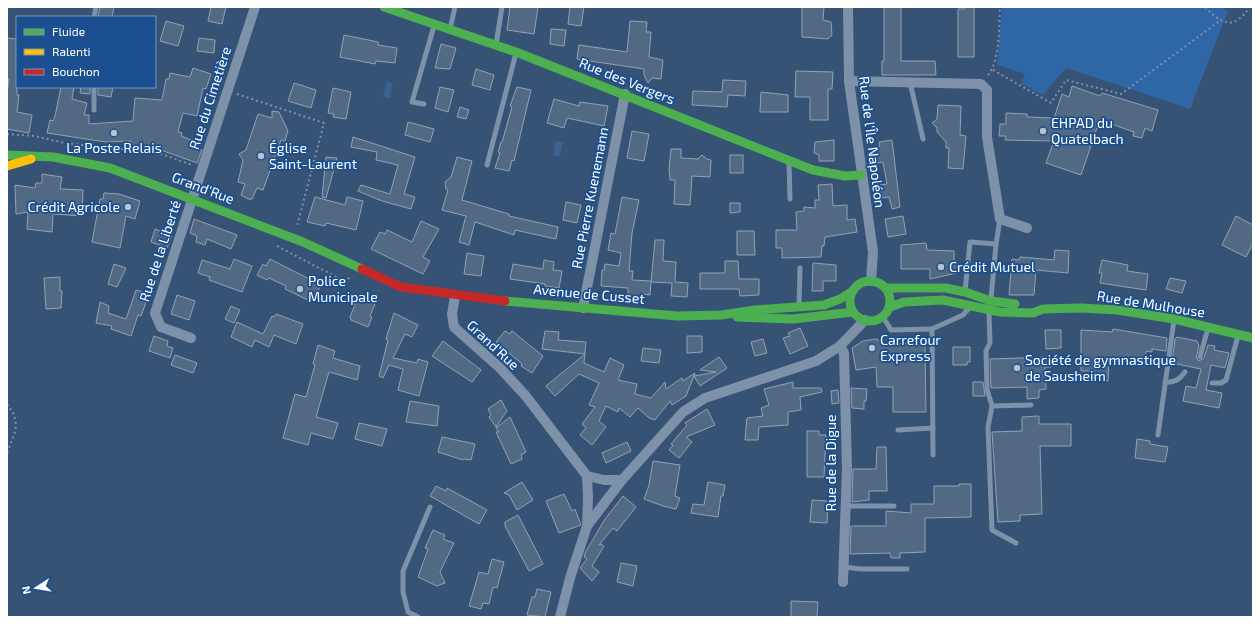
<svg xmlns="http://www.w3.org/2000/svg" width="1260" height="624" font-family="'Exo 2',sans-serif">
<rect width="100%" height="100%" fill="#365274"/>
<polygon fill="#2f66a5" points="1002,7 1221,7 1228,11 1190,109 1066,68 1043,95 1021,84 1025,74 997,65"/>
<g fill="#3b618d">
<polygon points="388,81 393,84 390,98 383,97 386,83"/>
<polygon points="556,141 563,142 560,156 553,155"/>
</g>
<g fill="#526984" stroke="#92a2b6">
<polygon points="100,7 114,7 112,17 98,17"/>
<polygon points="211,7 226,7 222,24 208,21"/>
<polygon points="510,7 538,7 534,34 507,30"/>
<polygon points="570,7 584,7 581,26 568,24"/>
<polygon points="802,7 824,7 823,20 831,22 832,35 828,39 802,37"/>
<polygon points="884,7 901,7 901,61 935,61 936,75 882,75 882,61 884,61"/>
<polygon points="965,7 974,7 974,57 958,57 958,9 965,9"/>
<polygon points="166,21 184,26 178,46 160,41"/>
<polygon points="630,21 647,22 646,32 651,32 649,57 663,60 661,79 652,78 648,83 644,75 644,69 577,59 579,45 627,52"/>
<polygon points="551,29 566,30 564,46 550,44"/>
<polygon points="344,35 378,42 378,45 397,48 395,63 376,61 375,64 340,57"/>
<polygon points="7,38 17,39 17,95 19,95 17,112 32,115 29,133 7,129 7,93 9,79 7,79"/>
<polygon points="199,38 215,40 214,53 197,51"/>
<polygon points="441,44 456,48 450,69 435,68"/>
<polygon points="193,68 211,74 206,89 203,88 197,116 183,113 178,132 182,133 181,136 196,142 194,147 202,150 197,163 158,149 130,146 131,141 106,142 47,133 50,120 53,121 55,116 61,87 74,87 72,99 87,103 84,115 89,115 89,124 133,121 135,98 162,100 166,79 169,79 170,73 190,77"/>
<polygon points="476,69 494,75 490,90 472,85"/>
<polygon points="796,71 833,72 832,89 828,89 828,120 810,120 810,97 795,97"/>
<polygon points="723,80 746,81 745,96 728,95 727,107 692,105 693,91 722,92"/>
<polygon points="294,83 316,90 311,108 288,101"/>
<polygon points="1072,86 1100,96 1102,93 1158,110 1152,131 1145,128 1142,138 1133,136 1134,132 1106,122 1105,124 1099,122 1081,175 1046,163 1054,141 1005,140 1006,136 999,136 1000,124 1006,124 1006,113 1027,114 1027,117 1054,118 1062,94 1069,97"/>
<polygon points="81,87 90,87 90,94 80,93"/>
<polygon points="98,87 113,87 111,97 98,95"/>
<polygon points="440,87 454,90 448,112 435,108"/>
<polygon points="517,87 531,90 514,161 512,160 509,171 495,168 500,153 498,152 501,142 502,142 512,107 510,106"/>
<polygon points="333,88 351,92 346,119 333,117 334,114 328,113"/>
<polygon points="761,92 788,95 788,112 760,112"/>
<polygon points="554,99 579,106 580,102 608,106 604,126 567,118 564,128 547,123"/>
<polygon points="938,105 961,106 960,135 966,136 963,169 948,168 949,148 946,148 946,142 937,132 937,128 932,123 937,119"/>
<polygon points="460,107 469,110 466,119 457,117"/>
<polygon points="272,111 279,112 288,131 287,134 285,141 281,140 263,190 257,188 252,199 248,199 241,195 245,184 238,182 243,160 239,154 246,150 258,114 272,118"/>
<polygon points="408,122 434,129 430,142 405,135"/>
<polygon points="632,131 649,134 644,161 627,158"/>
<polygon points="353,137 415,157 404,194 415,197 411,209 382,201 358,191 361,185 390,194 398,165 376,160 377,152 351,147"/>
<polygon points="834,140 834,161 819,161 819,155 814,153 815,142"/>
<polygon points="892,140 900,207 892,209 889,197 882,198 880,185 887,184 883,162 877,163 874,148 880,146 879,142"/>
<polygon points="671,149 681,149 681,158 698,159 702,155 707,159 711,160 710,177 692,176 690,205 674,204 675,180 670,180 669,169"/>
<rect x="730" y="155" width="13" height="18"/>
<polygon points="326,157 337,158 326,198 322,197"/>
<polygon points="457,157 472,161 462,200 509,214 509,216 558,227 556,239 515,230 514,235 475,222 469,245 459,242 466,216 442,210 448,190 446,189 445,182 451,177"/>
<polygon points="42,174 62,177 60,189 83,190 82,216 53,214 52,232 27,229 28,212 16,214 15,185 35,188 36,183 42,183"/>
<polygon points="832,184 833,206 847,205 847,220 855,219 857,232 825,237 824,246 822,246 821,257 782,258 782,248 776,248 776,230 797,230 796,212 804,211 804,207 815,208 815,200 819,200 818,185"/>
<polygon points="104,193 119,194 140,201 135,219 126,216 120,248 92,242 100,199 103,199"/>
<polygon points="315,197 345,205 347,197 363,201 356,230 326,223 325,226 307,222"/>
<polygon points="622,197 639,200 632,233 629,271 633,271 632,280 651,281 650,295 643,294 643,298 628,297 628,288 601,286 602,270 604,270 605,264 619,266 621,253 608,250 611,233 615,234"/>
<polygon points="566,202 581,205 577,223 563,220"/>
<polygon points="730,203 740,203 740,212 730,213"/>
<polygon points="903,216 906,234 888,237 885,219"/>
<polygon points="1236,216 1253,225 1253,243 1246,257 1222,245"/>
<polygon points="194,219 237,235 231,249 207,239 205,245 196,242 197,236 190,233"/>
<polygon points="421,221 439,229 423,257 430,261 423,274 371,249 380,232 385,234 387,230 412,242"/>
<polygon points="155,229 172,236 167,248 151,242"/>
<polygon points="737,231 754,231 755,255 737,255"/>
<polygon points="655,240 664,240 663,261 676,262 675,282 688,283 687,297 671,296 672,283 651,282"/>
<polygon points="926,243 927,250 954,251 954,261 957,261 957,273 930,279 930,269 901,269 901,245"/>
<polygon points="1055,250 1069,251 1068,273 1036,270 1034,295 1009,295 1012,259 1019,260 1020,257 1054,260"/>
<polygon points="467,253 484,256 481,276 464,274"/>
<polygon points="234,259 252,266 242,292 209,280 210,277 198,273 202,260 230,269"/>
<polygon points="270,259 321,285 312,302 285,289 286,286 269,278 267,280 257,275 263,264 266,266"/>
<polygon points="544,260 554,262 553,270 562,271 559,288 545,286 545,284 510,279 513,264 543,269"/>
<polygon points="1102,260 1128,265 1127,271 1148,274 1146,290 1100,283 1102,273 1099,273"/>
<polygon points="725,261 738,261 739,279 759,279 759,295 740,296 739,289 700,289 700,273 725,273"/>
<polygon points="813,263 836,265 836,281 823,281 823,291 812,291"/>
<polygon points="114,264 126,268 117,287 108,284"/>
<polygon points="60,277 60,291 62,291 61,308 46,309 44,278"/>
<polygon points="1170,278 1186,281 1182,293 1166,289"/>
<polygon points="136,290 149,294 141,316 138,315 131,336 111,329 112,326 96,323 100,302 109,306 108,313 126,319"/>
<polygon points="177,295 195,301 189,320 171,314"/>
<polygon points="358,297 375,304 370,316 372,317 368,327 351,320 350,317"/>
<polygon points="231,306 240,310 234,323 225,319"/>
<polygon points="394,313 418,325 412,337 405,334 393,358 417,363 418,359 428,362 419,396 398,390 403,369 389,365 383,378 379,376 388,340 386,339"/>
<polygon points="276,314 303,324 296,344 274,335 269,347 255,340 252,347 231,337 237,322 263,334 272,316 274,317"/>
<polygon points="800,328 808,346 790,354 783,338 790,336 788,333"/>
<polygon points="1113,329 1167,338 1166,351 1152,349 1152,352 1146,351 1145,365 1109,362 1108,381 1093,380 1094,371 1081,371 1081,330 1112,332"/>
<polygon points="1045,330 1061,330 1061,348 1046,349"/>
<polygon points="505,331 510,334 512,331 543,356 532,373 521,366 522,364 496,342"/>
<polygon points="545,331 559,332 558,340 586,342 584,363 604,372 610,358 624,365 618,380 637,384 635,394 651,398 665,382 666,389 682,378 683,381 695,373 694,376 716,372 700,370 719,357 727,368 700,386 694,376 686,396 672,405 670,401 655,420 649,418 638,408 630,417 619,408 618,412 606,406 599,421 606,427 592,445 580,435 586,428 582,424 595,407 589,405 599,383 579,374 555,396 546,386 585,354 542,349"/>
<polygon points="154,336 168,341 167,346 173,348 170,358 149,351"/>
<polygon points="687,336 702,336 702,352 687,353"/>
<polygon points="1177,337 1197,341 1199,346 1196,358 1199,361 1204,358 1208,345 1215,346 1214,350 1229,353 1225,368 1211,365 1206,390 1222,393 1219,408 1183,401 1186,386 1196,388 1201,369 1172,363 1175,339"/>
<polygon points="763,339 767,353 755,356 751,342"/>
<polygon points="876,339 886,344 925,343 926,412 893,412 893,387 877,387 876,367 856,370 852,348 863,341"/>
<polygon points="443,341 481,370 472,382 432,356"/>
<polygon points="318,345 335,351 333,358 360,366 357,380 329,372 316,417 338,423 333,439 311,433 308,445 283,438 295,394 306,397 315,365 313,364"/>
<polygon points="953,347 970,347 970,362 967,362 967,365 953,365"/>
<polygon points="643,348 661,350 659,363 641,361"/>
<polygon points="175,355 197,363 193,373 171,365"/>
<polygon points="1051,357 1051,367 1045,367 1046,389 1039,390 1039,398 1027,399 1027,387 991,388 990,359"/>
<polygon points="793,382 793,388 821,388 822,392 800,397 801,410 788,412 788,425 759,427 758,440 745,440 747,418 763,416 761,408 769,405 764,389"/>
<polygon points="973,382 983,382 985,396 973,396"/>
<polygon points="851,388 867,389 866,401 864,401 864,409 852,408"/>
<polygon points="838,390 839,403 832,404 831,391"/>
<polygon points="501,400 507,411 496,427 489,417 491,415 488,409"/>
<polygon points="410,401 439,406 437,426 406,422"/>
<polygon points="707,409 715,425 686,437 692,442 679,458 669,450 673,445 671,444 687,425 685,423"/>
<polygon points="1039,416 1039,424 1071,424 1071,446 1040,446 1042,514 1020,515 1020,521 998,522 992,432 1022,431 1022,417"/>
<polygon points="510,417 526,452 521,455 522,459 511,464 496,432 499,432 496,428"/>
<polygon points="359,423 387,429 382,446 355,439"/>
<polygon points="807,431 819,431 819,435 826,435 824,477 807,477"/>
<polygon points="442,437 475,444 471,460 464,459 463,460 438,452"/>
<polygon points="1137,439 1150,441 1150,444 1168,447 1165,462 1135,458"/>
<polygon points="627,442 631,451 606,463 602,453"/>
<polygon points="877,447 886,447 887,491 869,491 869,500 852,502 853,469 876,469"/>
<polygon points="653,461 680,465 675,496 680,498 676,509 663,506 644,499 649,485"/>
<polygon points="522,482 533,500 517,510 509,495 504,493"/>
<polygon points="708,482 725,485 723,496 721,496 718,517 691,513 693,504 704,505"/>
<polygon points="959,484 971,484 971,517 925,518 925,552 900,553 900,558 891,558 890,553 850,554 851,526 886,526 886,511 911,513 911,504 934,504 934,486 959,486"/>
<polygon points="436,486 446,491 447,488 487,510 479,524 430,496"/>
<polygon points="564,494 572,511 575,509 581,525 559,533 546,501"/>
<polygon points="623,496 636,507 617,531 613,528 599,545 600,544 604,546 592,566 599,572 592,581 580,568 587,559 584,557 586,551 605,519"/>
<polygon points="812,500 828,501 827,523 810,522"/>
<polygon points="518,515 543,564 529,571 505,526 505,522"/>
<polygon points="433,530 445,535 443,539 454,543 440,572 445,583 437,586 418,577 428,549 425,548"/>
<polygon points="492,559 504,562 497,588 493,587 489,604 483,603 481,609 469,606 479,572 488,574"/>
<polygon points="621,563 637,566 633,586 617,582"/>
<polygon points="537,589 551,592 545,617 527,615 532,597 535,597"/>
<polygon points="791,601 818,602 817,617 791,617"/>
</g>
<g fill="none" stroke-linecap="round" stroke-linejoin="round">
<g stroke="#7d92a8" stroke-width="2" stroke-dasharray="2 3" stroke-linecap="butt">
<path d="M1205 7C1223 26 1235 29 1250 7"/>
<polyline points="993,70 1051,103 1066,80 1121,94 1221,20"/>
<path d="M988 75C1000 61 999 26 1000 7"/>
<polyline points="237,94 324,123 297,226"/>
<polyline points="7,134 34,136 65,143 159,153 192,165"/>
<polyline points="277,246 344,281 351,277"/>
<path d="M7 404C22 424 15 431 7 453"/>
</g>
<g stroke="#7d92a8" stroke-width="5">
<polyline points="94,17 96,7"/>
<polyline points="450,29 455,7"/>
<polyline points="496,45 502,7"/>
<polyline points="910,82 923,139"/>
<polyline points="424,104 412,102 434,26"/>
<polyline points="94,110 94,87"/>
<polyline points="789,162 790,199"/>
<polyline points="487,165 516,53"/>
<polyline points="996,244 1000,219"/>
<polyline points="965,291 970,242 996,244 991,299"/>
<polyline points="799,306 800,268"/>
<polyline points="989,313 990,343 986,351 987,389 992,406 988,427 992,530 1016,543"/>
<polyline points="883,317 891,330 932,329 933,455"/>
<polyline points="932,329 963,315 970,307"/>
<polyline points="1200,357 1208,328"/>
<path d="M1165 382C1175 383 1180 379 1185 372"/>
<polyline points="1212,383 1221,383 1226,380 1238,336"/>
<polyline points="992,406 1031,405"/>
<polyline points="898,430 933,428"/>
<polyline points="1158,435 1174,320"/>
<polyline points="845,506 894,506"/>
<polyline points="843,567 861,569 907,569"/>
<polyline points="418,617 408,612 403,592 403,571 430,507"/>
</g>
<g stroke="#7d92a8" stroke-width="10">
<polyline points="848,7 849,81 873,252 871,281"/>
<polyline points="849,81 981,84 987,90 987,137 1000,219 1027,228"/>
<polyline points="455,296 452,314 454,327 500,368 525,395 587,476 604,480 622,480"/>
<polyline points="583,308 625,94"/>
<polyline points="191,338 161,327 155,313 255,7"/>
<polyline points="840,346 844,353 847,468 843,582"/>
<polyline points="587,526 622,480 683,412 705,398 816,361 840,346 865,320"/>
<polyline points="560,617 570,578 587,526 588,497 587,476"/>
</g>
<g stroke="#4caf50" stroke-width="9">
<polyline points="384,7 516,52 813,170 845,176 861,175"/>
<polyline points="7,155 53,157 110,168 303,242 362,269"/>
<circle cx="870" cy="301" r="20"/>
<polyline points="886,288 946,288 965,292 991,301 1015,304"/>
<polyline points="505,301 677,316 721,315 755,310 824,305 840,299 853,291"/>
<polyline points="890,307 904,302 943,300 1000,312 1033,313 1043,309 1081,308 1117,310 1174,319 1253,338"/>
<polyline points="737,317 793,319 853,312"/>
</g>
<polyline stroke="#ffc107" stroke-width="9" points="7,166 31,159"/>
<polyline stroke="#c62828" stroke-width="9" points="362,269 401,287 505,301"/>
</g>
<g fill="#b9c2ce" stroke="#1b4f8f" stroke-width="1.5">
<circle cx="1043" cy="131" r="4"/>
<circle cx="114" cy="133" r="4"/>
<circle cx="261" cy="156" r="4"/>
<circle cx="128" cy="207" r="4"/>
<circle cx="941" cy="267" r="4"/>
<circle cx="300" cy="289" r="4"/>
<circle cx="872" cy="348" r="4"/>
<circle cx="1017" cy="368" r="4"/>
</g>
<g text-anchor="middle" stroke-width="3.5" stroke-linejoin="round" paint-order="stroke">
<g font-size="14" fill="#fff" stroke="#1b4f8f">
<text transform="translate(627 81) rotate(22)" y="5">Rue des Vergers</text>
<text transform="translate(210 98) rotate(-72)" y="5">Rue du Cimetière</text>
<text transform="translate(872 142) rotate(83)" y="5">Rue de l'Île Napoléon</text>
<text transform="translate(203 188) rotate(21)" y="5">Grand'Rue</text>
<text transform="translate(590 198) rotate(-79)" y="5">Rue Pierre Kuenemann</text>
<text transform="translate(160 251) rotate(-72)" y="5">Rue de la Liberté</text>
<text transform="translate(589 294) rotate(5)" y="5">Avenue de Cusset</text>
<text transform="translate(1151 304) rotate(9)" y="5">Rue de Mulhouse</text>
<text transform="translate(493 345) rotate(43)" y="5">Grand'Rue</text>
<text transform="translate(831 463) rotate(-90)" y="5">Rue de la Digue</text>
</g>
<g font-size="14" fill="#fff" stroke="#1b4f8f" text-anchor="start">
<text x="1051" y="128">EHPAD du<tspan x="1051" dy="16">Quatelbach</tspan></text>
<text x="114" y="153" text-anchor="middle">La Poste Relais</text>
<text x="269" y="153">Église<tspan x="269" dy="16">Saint-Laurent</tspan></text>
<text x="120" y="212" text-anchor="end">Crédit Agricole</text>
<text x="949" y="272">Crédit Mutuel</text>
<text x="308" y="286">Police<tspan x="308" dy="16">Municipale</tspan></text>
<text x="880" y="345">Carrefour<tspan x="880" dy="16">Express</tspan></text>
<text x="1025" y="365">Société de gymnastique<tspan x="1025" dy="16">de Sausheim</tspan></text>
</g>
</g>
<rect width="1260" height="624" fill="none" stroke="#ffffff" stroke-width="16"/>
<rect x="16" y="16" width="140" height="72" fill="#1b4f8f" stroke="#7695bc"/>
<rect x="24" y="29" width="20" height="6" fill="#4caf50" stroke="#7695bc"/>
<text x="52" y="36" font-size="12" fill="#ffffff">Fluide</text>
<rect x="24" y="49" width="20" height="6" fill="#ffc107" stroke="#7695bc"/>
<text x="52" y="56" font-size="12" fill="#ffffff">Ralenti</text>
<rect x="24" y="69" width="20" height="6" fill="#c62828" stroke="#7695bc"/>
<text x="52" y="76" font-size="12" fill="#ffffff">Bouchon</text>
<g transform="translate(36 588) rotate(258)" stroke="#1b4f8f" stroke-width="3" paint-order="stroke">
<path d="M0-3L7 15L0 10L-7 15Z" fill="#ffffff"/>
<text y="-6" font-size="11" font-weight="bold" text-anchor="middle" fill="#ffffff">N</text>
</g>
</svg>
